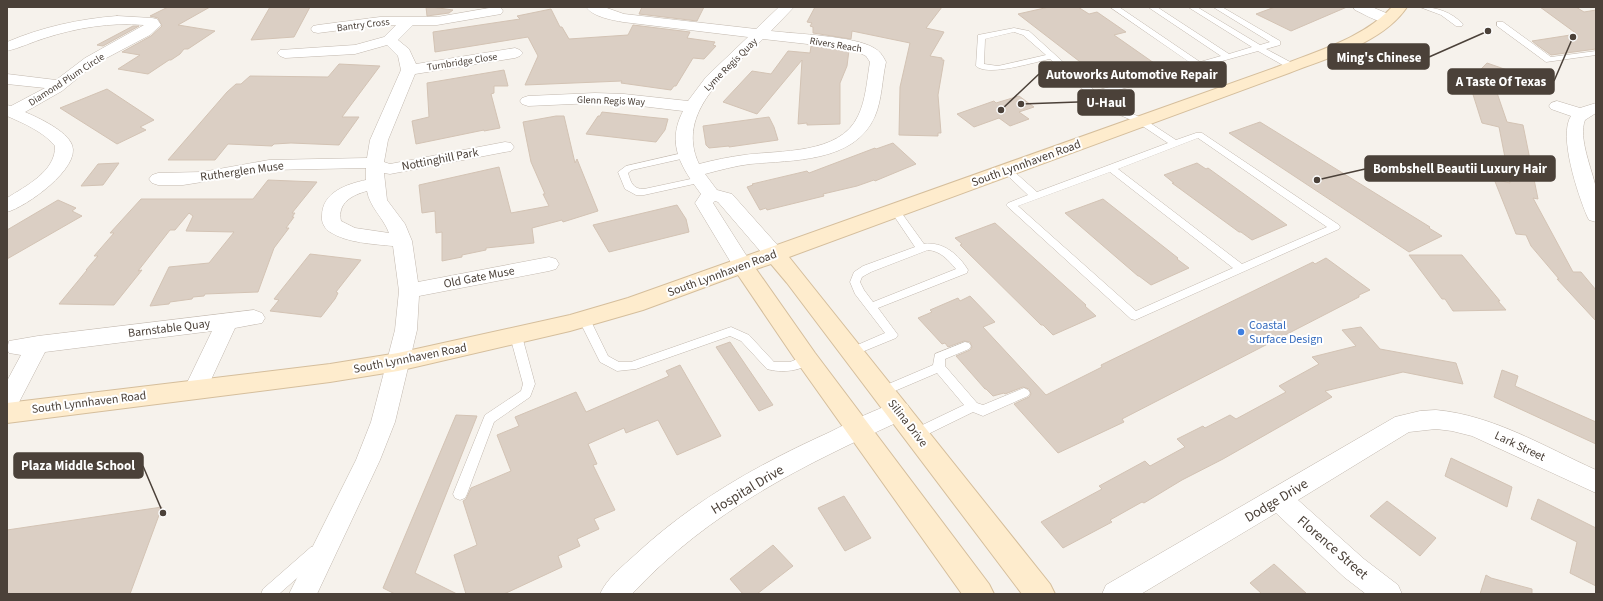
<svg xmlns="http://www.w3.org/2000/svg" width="1603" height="601" font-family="'Source Sans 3',sans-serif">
<rect width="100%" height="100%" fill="#f6f2ec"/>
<g fill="#dbcfc4" stroke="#d3c3b4">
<polygon points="168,7 210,7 178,25 215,31 188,49 184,49 180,54 171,60 169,60 148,74 118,69 140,55 122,52 151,36 162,26 158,18 150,16"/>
<polygon points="270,7 310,7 294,37 251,40"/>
<polygon points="426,7 431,7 453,10 449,13 427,16"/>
<polygon points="642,7 704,7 697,21 639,14"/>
<polygon points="815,7 942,7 926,28 944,32 930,56 942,58 942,60 944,60 938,95 941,133 938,133 938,136 899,135 900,87 910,43 852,31 851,39 813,33 813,27 810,26 812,23 807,22"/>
<polygon points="1049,7 1078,7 1089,14 1097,12 1126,32 1114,35 1154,63 1101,78 1018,14"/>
<polygon points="1275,7 1347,7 1291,31 1256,14"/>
<polygon points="1540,7 1576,7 1584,12 1596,10 1596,49 1551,55 1537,45 1532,41 1577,34"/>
<polygon points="551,9 560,27 562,27 569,39 628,35 633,25 690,32 687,38 715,42 713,45 716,46 704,59 693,58 676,86 674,86 671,90 621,83 622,81 525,85 538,56 528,37 435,52 433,32 520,19 517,16"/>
<polygon points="133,26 139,26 103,46 97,45"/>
<polygon points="811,46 849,50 847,66 840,83 840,124 807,125 807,123 798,124 802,60 757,114 723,102 752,71 771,74 788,51 810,53"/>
<polygon points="1487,63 1510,71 1495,87 1507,122 1523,125 1538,199 1533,198 1573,272 1581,272 1596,290 1596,321 1557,279 1559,279 1531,246 1526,235 1516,234 1494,179 1510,183 1499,127 1482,123 1470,85 1470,80"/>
<polygon points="339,64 380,66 342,117 359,117 339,145 291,143 274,144 272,146 228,144 215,160 168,160 227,92 236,84 241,84 250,76 328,77"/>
<polygon points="504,70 508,86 494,86 494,93 491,94 500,128 484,131 484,130 416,144 412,121 429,117 427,83"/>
<polygon points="107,89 154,120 140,127 146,130 117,144 60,108"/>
<polygon points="1019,96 1034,107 1019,112 1029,119 1010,126 999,118 974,127 957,114 994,101 996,103"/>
<polygon points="602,112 648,117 668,119 665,130 656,142 586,134 598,116 600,116"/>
<polygon points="556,116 564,116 575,163 577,159 598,211 563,222 562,220 532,228 534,243 486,248 486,250 462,255 462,257 442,261 442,232 436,233 435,211 422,213 419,185 499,167 511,213 549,206 543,194 545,194 531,162 523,122"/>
<polygon points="769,117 774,127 778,140 729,147 729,146 709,148 706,145 703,126"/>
<polygon points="1260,122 1430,227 1429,228 1442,236 1409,252 1229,133"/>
<polygon points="893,143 916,164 875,181 874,180 857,186 823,194 824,196 767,210 766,208 760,210 747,187 753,185 752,184 807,171 809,173 875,148 876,149"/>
<polygon points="119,163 103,185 81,186 98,164"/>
<polygon points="1197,163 1206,169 1208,168 1287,225 1252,240 1241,232 1239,232 1172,183 1174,183 1164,175"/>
<polygon points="268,180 317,182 292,213 295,213 292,217 294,217 286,228 289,228 274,248 258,292 205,294 204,296 193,297 192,299 170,302 169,304 150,306 169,267 209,263 234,232 186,231 193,216 189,213 175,230 170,230 138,271 142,270 114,305 59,304 87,270 86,270 98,256 94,256 114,233 110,233 141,199 253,199"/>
<polygon points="1103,199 1178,258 1177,259 1189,268 1151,285 1139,276 1138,276 1065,213"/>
<polygon points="58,200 76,208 72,211 82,216 7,259 7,230"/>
<polygon points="677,205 686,219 689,232 609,252 593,225"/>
<polygon points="995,223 1086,305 1085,306 1096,316 1053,335 1043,325 1041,325 960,245 962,244 955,238"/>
<polygon points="310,254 361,260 336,292 338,293 335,299 321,317 270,311 279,300 274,299"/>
<polygon points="1409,255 1462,255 1500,301 1498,301 1506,310 1453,311 1445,299 1442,299"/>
<polygon points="1326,258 1370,290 1359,295 1359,297 1122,419 1124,422 1058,453 1014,404 1029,397 1031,394 1029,389 1023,387 1005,394 1004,393 993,396 986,389 985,389 956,356 970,350 972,347 970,342 964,341 948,347 945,343 942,344 918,318 932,312 930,310 958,298 960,301 970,296 995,322 983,327 1046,395 1102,367 1101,365 1313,262 1315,264"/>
<polygon points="1361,327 1380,349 1456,363 1463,384 1403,372 1325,391 1332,397 1223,459 1182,480 1144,503 1142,502 1110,520 1112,522 1063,548 1041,522 1102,489 1099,486 1145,461 1150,466 1185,447 1177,439 1203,426 1205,428 1230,415 1236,419 1286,392 1279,386 1319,364 1312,357 1356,346 1342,330"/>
<polygon points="730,342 773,405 759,411 716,347"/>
<polygon points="680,365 721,436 677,455 658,420 626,433 624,428 588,444 597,464 593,465 615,510 594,519 599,529 577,539 580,546 558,556 562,567 504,594 466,594 454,555 477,545 463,501 466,499 471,488 511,471 497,435 519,426 515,417 576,392 586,412 669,376 666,371"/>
<polygon points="1502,370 1518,376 1515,386 1596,422 1596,444 1494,397"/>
<polygon points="456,415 477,416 415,573 457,594 395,594 383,588"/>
<polygon points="1451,458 1512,487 1507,507 1445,476"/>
<polygon points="844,496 871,538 845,551 818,508"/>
<polygon points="1538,499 1596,528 1596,586 1570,573 1577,542 1531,519"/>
<polygon points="1387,501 1436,538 1420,556 1370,516"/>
<polygon points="162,507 130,594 7,594 7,530"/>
<polygon points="773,545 793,566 757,594 743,594 730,579"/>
<polygon points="1274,564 1307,594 1262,594 1250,583"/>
<polygon points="1486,575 1491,578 1532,589 1532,594 1480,594"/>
</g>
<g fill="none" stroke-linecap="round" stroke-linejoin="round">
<defs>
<g id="lane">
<path d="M1110 7H1119L1200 62 1221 56 1148 7H1157L1229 54 1252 47 1188 7H1197L1260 45 1270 42 1213 7H1222L1280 41V45L1266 49 1294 64V68H1288L1258 51 1100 95 1117 107 1144 119 1176 140 1196 133H1202L1339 225 1340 227 1339 229 1135 320 1131 319 1008 207 1006 205 1008 203 1028 195 1004 172 1002 170 1004 168H1010L1037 192 1168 143 1138 123 1111 111 1088 94 1050 59C1034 62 988 77 976 66L978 35 1014 28 1029 31 1095 91 1192 64ZM1014 32 1023 35 1046 55 998 66 984 64 985 39ZM1198 138 1327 227 1242 264 1118 169ZM1110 172 1233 268 1136 311 1018 206Z"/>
<path d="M1420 7C1437 7 1451 12 1463 24L1462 26H1456L1441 15Z"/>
<polygon points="1497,22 1503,22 1551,57 1596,51 1596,55 1546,62 1497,26"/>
<path d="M687 152 690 153 692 155 690 157 632 170 628 173C631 183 633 189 644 189L700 177 705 180 703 182 644 195H636L625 189 618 172 626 166Z"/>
<path d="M895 207 898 208 924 244C943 241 959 255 968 270L967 273 878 308 898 335 896 338 852 356 848 355 846 352 848 349 885 333 855 294 850 282 854 272 863 266 915 247 890 210ZM928 250C941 251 948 260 956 269L873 302 864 290 860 282 862 277 871 272Z"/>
<path d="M584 314 588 315 608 356 619 362H631L731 327 749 335 774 362H790L807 355 811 356 813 359C805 372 780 373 767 369L741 341 730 336 636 369 617 371 600 362 578 318 580 315Z"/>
<polygon points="516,332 520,333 522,336 535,384 530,397 494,422 467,494 465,498 460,500 455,498 453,494 485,415 521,391 523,384 510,336 512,333"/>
<polygon points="965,342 969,343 971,346 969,349 945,359 945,366 977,403 983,405 1024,388 1028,390 1030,393 1028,396 983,416 973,412 920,438 916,439 912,438 910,434 912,430 964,405 937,373 883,396 879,394 877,391 879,388 933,365 935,354"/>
<polygon points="316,546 321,547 323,552 321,557 279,594 261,594 263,589 311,547"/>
</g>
<g id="street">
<path d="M495 7 501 8 503 11 501 14 437 25H413L398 40 409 49 416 64 515 48 520 50 523 53 520 56 515 58 415 74 388 140 384 162 390 164 505 142 511 143 514 147 511 151 505 152 390 174 384 173 387 200 405 224 412 241 418 282 549 257 556 259 559 264 556 269 549 271 419 296 417 330 395 422 380 460 317 594H289L356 460 371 422 395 330 399 291 393 246C373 244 347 243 330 232 325 229 321 222 322 216 322 192 347 184 366 180V168L269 170 202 182 183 185H158L152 183 149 179 152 175 158 173 202 172 269 160 367 158 370 140 401 70 398 56 387 45 355 54 285 58 280 56 277 53 280 50 355 45 384 37 396 25H380L318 33 313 32 311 29 313 26 318 25 380 17H437ZM367 191C370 208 383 217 389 233L355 228 341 221C337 203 352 195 367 191Z"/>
<path d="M586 7H604L624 14 756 29 779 7H794L771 31C796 34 855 36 874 48 880 51 883 56 886 62 882 79 882 100 875 116 855 163 792 160 750 164 735 166 720 170 705 174L717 190 732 194 781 249 784 254 781 259 774 261 767 259 718 202 715 201 713 203 753 266 750 271 743 273 736 271 695 203 701 194C681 167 666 144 683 111L624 104 595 103 528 106 522 104 520 101 522 98 528 96 595 93 624 94 688 101 706 77 748 37 623 22C612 20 593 17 586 7ZM763 39 852 49 866 56 870 62C867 79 866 100 858 116 840 155 779 150 744 155 729 157 714 160 699 164 674 112 730 71 763 39Z"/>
<path d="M1353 7H1372L1393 16 1395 19 1393 22C1381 25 1366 15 1355 10Z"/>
<path d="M117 16 152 18 157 19 161 25 150 35 95 64 62 91 25 112C39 118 67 131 72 145 81 168 26 207 7 212V198C26 186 56 171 55 146 44 132 23 123 7 116V105L11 106 45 88 7 84V74L56 80 85 58 144 25C111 22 76 28 45 38 32 42 20 48 7 51V42C42 27 79 19 117 16Z"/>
<path d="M1557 101 1580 108 1596 103V113L1585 120C1578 138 1592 169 1596 188 1598 198 1596 211 1596 222L1589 220 1587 216C1578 195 1558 135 1571 116L1551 109 1549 106 1551 103Z"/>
<polygon points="254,310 262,313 265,318 262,323 235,328 204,395 196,398 188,395 184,389 212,331 45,352 15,410 7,412 7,381 21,355 9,353 7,349 9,341 38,336"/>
<path d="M899 402 907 404 911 411 907 418C805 464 710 510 632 594H600C607 578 623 566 636 554 693 501 759 464 830 432 852 421 875 409 899 402Z"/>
<path d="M1436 410C1493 415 1545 447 1596 470V493L1472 436 1452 431 1436 429 1409 432 1298 500 1364 559 1398 585 1402 594H1366L1344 577 1276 513 1141 594H1102L1106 585 1395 417 1420 411Z"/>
</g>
<path id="secondary" d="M1392 7H1407C1383 43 1327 58 1289 73L789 257 1050 584 1055 594H1022L787 283 771 264 756 269 815 353 989 584 994 594H962L799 365 738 275 643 310 570 331 398 371 330 382 7 423V403L330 364 398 353 570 315 628 298 1277 67C1316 51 1363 39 1392 7Z"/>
</defs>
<use href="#lane" stroke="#c2b8ae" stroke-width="1"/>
<use href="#street" stroke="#c2b8ae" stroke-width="1"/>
<use href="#secondary" stroke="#d5be9c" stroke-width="2"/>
<use href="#lane" fill="#fff" fill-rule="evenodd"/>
<use href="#street" fill="#fff" fill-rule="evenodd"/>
<use href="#secondary" fill="#feeccd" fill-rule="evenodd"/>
</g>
<circle fill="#3f7fe0" stroke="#fff" stroke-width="1.5" cx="1241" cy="332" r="4"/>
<g text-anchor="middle" stroke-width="4" stroke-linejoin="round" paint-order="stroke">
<g font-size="10" fill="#4b4139" stroke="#fff">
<text transform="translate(363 24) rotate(-7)" y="4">Bantry Cross</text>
<text transform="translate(836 44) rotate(9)" y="4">Rivers Reach</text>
<text transform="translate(462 61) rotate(-9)" y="4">Turnbridge Close</text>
<text transform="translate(730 64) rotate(-45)" y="4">Lyme Regis Quay</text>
<text transform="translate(66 79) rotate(-33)" y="4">Diamond Plum Circle</text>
<text transform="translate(611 100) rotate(2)" y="4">Glenn Regis Way</text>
</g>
<g font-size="12" fill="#4b4139" stroke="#fff">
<text transform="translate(440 159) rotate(-11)" y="4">Nottinghill Park</text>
<text transform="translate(1026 163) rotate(-20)" y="4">South Lynnhaven Road</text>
<text transform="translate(242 171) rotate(-8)" y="4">Rutherglen Muse</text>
<text transform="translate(722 273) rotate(-20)" y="4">South Lynnhaven Road</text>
<text transform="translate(479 277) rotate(-11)" y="4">Old Gate Muse</text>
<text transform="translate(169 328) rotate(-7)" y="4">Barnstable Quay</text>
<text transform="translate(410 358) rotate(-11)" y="4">South Lynnhaven Road</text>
<text transform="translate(89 402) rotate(-7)" y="4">South Lynnhaven Road</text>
<text transform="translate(908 423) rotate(52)" y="4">Silina Drive</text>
<text transform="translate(1520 446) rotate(25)" y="4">Lark Street</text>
</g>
<g font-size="12" fill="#366cbe" stroke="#fff" text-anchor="start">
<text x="1249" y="329">Coastal<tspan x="1249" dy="14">Surface Design</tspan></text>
</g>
<g font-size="14" fill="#4b4139" stroke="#fff">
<text transform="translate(747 489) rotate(-31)" y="5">Hospital Drive</text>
<text transform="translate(1276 500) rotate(-31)" y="5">Dodge Drive</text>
<text transform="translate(1333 547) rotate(41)" y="5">Florence Street</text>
</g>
</g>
<path fill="none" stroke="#4b4139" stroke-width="1.5" d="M1488 31L1429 57M1001 110L1039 74M1573 37L1554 81M1021 104L1078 102M1317 180L1365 169M163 513L143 466"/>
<g fill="#4b4139" stroke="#fff" stroke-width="1.5">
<circle cx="1488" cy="31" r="4"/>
<circle cx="1001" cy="110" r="4"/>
<circle cx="1573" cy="37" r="4"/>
<circle cx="1021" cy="104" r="4"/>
<circle cx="1317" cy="180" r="4"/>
<circle cx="163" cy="513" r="4"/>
</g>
<g fill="#4b4139" stroke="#4b4139" stroke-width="1.5">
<rect x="1328" y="44" width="101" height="25" rx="4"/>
<rect x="1039" y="62" width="187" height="25" rx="4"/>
<rect x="1448" y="69" width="106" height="25" rx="4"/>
<rect x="1078" y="90" width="56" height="25" rx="4"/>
<rect x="1365" y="156" width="190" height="25" rx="4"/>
<rect x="14" y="453" width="129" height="25" rx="4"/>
</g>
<g font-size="13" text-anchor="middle" font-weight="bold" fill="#fff">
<text x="1379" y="62">Ming's Chinese</text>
<text x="1132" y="79">Autoworks Automotive Repair</text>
<text x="1501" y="86">A Taste Of Texas</text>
<text x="1106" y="107">U-Haul</text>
<text x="1460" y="173">Bombshell Beautii Luxury Hair</text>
<text x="78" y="470">Plaza Middle School</text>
</g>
<rect width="1603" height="601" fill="none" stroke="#4b4139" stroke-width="16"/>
</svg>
